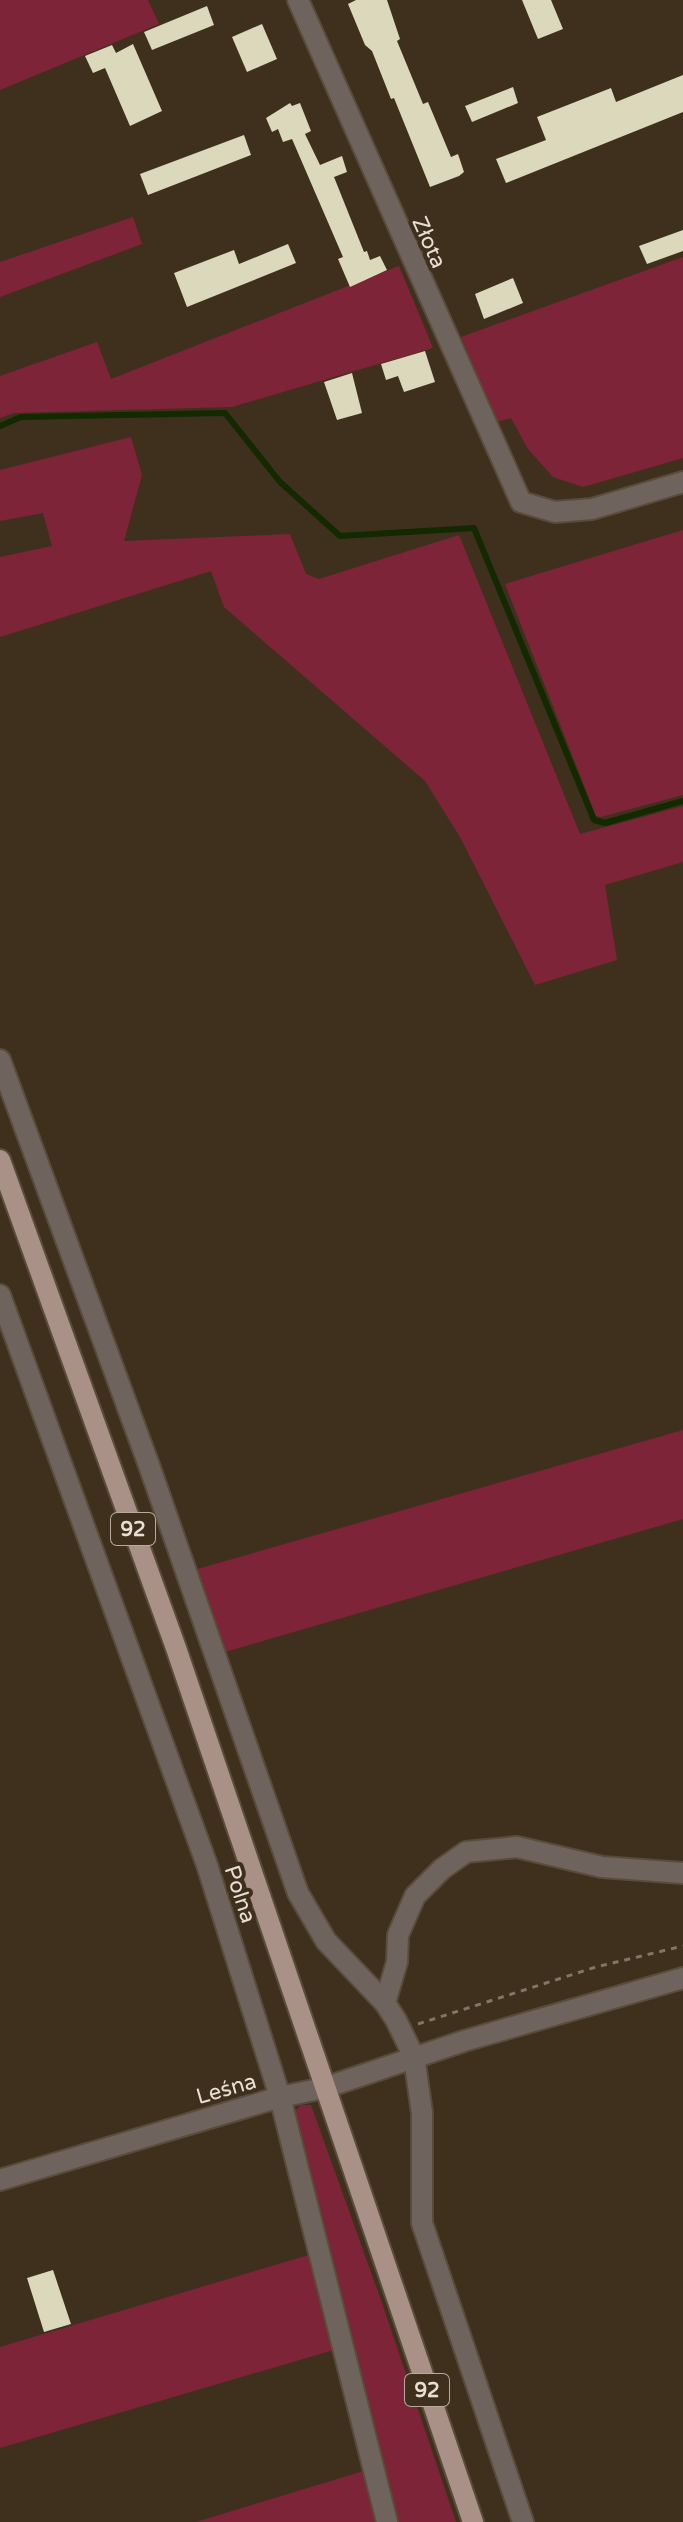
<svg xmlns="http://www.w3.org/2000/svg" width="683" height="2522" font-family="'Varela Round',sans-serif">
<rect width="100%" height="100%" fill="#3f301d"/>
<g fill="#7d2438">
<polygon points="0,0 148,0 159,24 0,90"/>
<polygon points="133,217 142,244 0,297 0,262"/>
<polygon points="683,257 683,458 583,487 553,477 528,449 511,418 497,422 461,337"/>
<polygon points="399,266 433,348 232,407 14,413 0,418 0,376 97,342 111,379"/>
<polygon points="131,437 142,475 124,541 290,534 306,574 319,579 459,535 580,834 683,806 683,862 605,885 617,960 535,985 460,837 425,781 224,607 211,571 0,637 0,557 52,546 43,513 0,521 0,470"/>
<polygon points="683,530 683,795 601,817 596,816 505,584"/>
<polygon points="683,1430 683,1519 225,1652 194,1570"/>
<polygon points="301,2105 311,2105 382,2303 456,2522 395,2522 293,2118 295,2111"/>
<polygon points="312,2254 337,2349 0,2448 0,2347"/>
<polygon points="367,2470 381,2522 196,2522"/>
</g>
<g fill="none" stroke-linecap="round" stroke-linejoin="round">
<polyline stroke="#132900" stroke-width="6" points="0,426 21,417 225,413 280,482 340,536 474,528 594,820 605,823 683,801"/>
</g>
<g fill="#dbd8bc">
<polygon points="356,0 387,0 400,39 397,41 423,104 428,102 451,157 458,154 464,172 459,176 430,187 394,98 391,99 372,51 365,45 348,4"/>
<polygon points="522,0 551,0 563,29 538,39"/>
<polygon points="207,6 214,25 152,50 144,32"/>
<polygon points="262,24 277,59 247,72 232,37"/>
<polygon points="133,44 162,111 130,126 105,68 93,73 85,56 112,45 116,53"/>
<polygon points="683,75 683,112 506,183 496,159 546,140 537,117 611,88 616,102"/>
<polygon points="513,87 518,103 472,122 465,106"/>
<polygon points="290,103 292,106 300,103 311,131 305,134 320,165 342,156 347,172 334,177 364,252 367,251 370,260 380,256 387,270 350,287 338,259 343,257 292,139 283,142 278,129 272,132 266,118"/>
<polygon points="244,135 251,155 148,195 140,174"/>
<polygon points="683,230 683,251 647,264 639,246"/>
<polygon points="288,244 296,263 187,307 174,273 234,250 239,264"/>
<polygon points="513,278 523,303 484,319 475,294"/>
<polygon points="425,351 435,382 404,392 398,376 386,380 381,364"/>
<polygon points="352,373 362,413 337,420 324,382"/>
<polygon points="53,2270 71,2324 44,2332 27,2278"/>
</g>
<g fill="none" stroke-linecap="round" stroke-linejoin="round">
<defs>
<g id="minor">
<polyline points="298,0 521,502 555,512 592,509 683,482"/>
<polyline points="0,1060 150,1468 298,1893 326,1941 385,2003 396,2020 414,2057 422,2113 422,2223 523,2522"/>
<polyline points="0,1295 207,1865 280,2097 387,2522"/>
<polyline points="385,2003 397,1962 398,1935 415,1896 442,1869 466,1852 517,1847 602,1867 683,1873"/>
<polyline points="0,2180 280,2097 324,2088 464,2041 683,1978"/>
</g>
<polyline id="major" points="0,1160 176,1648 473,2522"/>
</defs>
<use href="#minor" stroke="#5a4c3a" stroke-width="24"/>
<use href="#major" stroke="#5a4c3a" stroke-width="24"/>
<polyline stroke="#827565" stroke-width="3" stroke-dasharray="6 6" stroke-linecap="butt" points="418,2024 596,1967 683,1946"/>
<use href="#minor" stroke="#6f635e" stroke-width="20"/>
<use href="#major" stroke="#a99188" stroke-width="20"/>
</g>
<g text-anchor="middle" stroke-width="8" stroke-linejoin="round" paint-order="stroke">
<g fill="#3f301d" stroke="#b5aa9c" stroke-width="2">
<rect x="111" y="1513" width="44" height="32" rx="6"/>
<rect x="405" y="2374" width="44" height="32" rx="6"/>
</g>
<g font-size="20" font-weight="bold" fill="#e8ded3">
<text x="133" y="1536">92</text>
<text x="427" y="2397">92</text>
</g>
<g font-size="22" fill="#e8ded3" stroke="#3f301d">
<text transform="translate(430 242) rotate(66)" y="8">Złota</text>
<text transform="translate(241 1894) rotate(72)" y="8">Polna</text>
<text transform="translate(226 2088) rotate(-16)" y="8">Leśna</text>
</g>
</g>
</svg>
